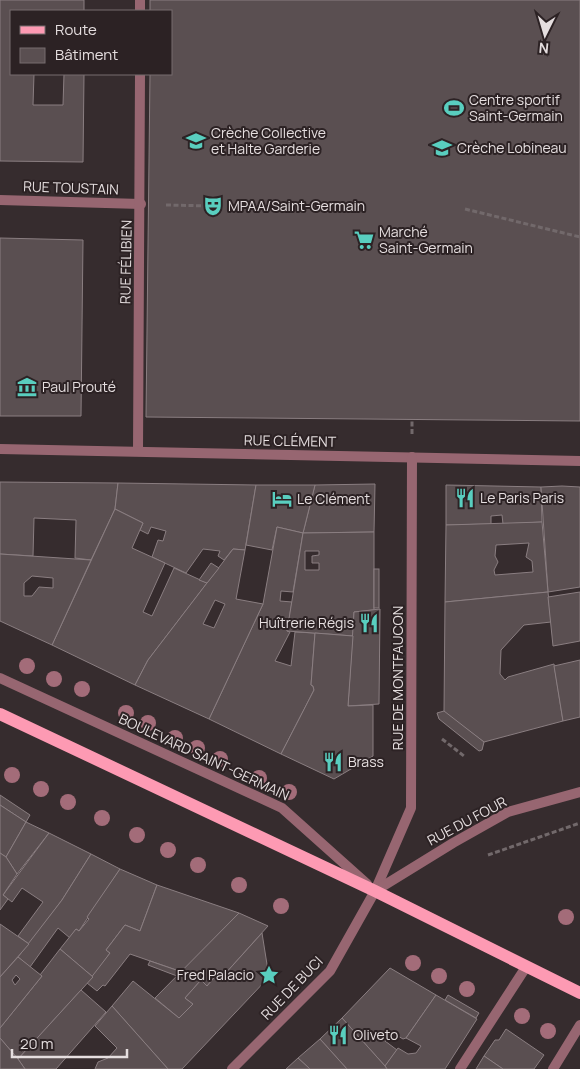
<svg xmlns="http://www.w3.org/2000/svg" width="580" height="1069" font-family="Manrope,sans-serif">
<rect width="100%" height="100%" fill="#362c2e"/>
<g fill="#5a4f51" stroke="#8a7e81" fill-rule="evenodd">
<polygon points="0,0 84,0 84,11 11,11 11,74 34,74 33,105 63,105 64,74 84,74 83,162 0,161"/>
<polygon points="150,0 580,0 580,421 146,417 150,74 171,74 171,11 150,11"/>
<polygon points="0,238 83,240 81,416 0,416"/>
<polygon points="0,482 118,483 115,509 91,560 75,558 76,520 34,518 33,556 0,554"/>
<polygon points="118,483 256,485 245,550 233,549 224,560 218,556 220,551 203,549 186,573 152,557 158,540 163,541 166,531 151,527 148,534 140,530 143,523 115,509"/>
<polygon points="375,484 374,532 303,533 315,485"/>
<polygon points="256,485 315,485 303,533 277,527 272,550 246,545"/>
<polygon points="446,485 541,487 542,522 503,524 502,515 491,516 491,524 446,525"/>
<polygon points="562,486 580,487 580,587 548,592 541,487"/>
<polygon points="115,509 143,523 132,548 165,563 143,612 152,616 174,568 207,583 148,660 135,685 52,645"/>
<path d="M542 522 548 592 445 602 446 525ZM529 543 526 557 532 561 533 572 495 575 494 570 498 562 495 556 496 545Z"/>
<polygon points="277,527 303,533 293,592 281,591 280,601 292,602 287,631 290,632 275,661 291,666 295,632 315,633 311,685 313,686 314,690 281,754 209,719 263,604"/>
<path d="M374 532V610L354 612 353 636 287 631 303 533ZM305 551H319V555L312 556V563H319V570H305Z"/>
<path d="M233 549 245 550 236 599 263 604 209 719 135 685 148 660ZM215 600 225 604 214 628 203 624Z"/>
<path d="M0 554 91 560 52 645 0 621ZM32 576 53 578V588L39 587 32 596H24V583Z"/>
<polygon points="211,563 219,568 207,583 199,580"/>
<rect x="374" y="569" width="5" height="39"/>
<polygon points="548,592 551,622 524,625 501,650 500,674 505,680 508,677 554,664 563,721 484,742 444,712 445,602"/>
<polygon points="580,592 580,641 553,646 548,597"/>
<polygon points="380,609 379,704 348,706 354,612"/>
<polygon points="315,633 353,636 348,706 373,705 373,756 334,779 281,754 314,690 313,686 311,685"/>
<polygon points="580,660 580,717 563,721 554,666"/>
<polygon points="444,711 484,742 482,750 479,751 439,719 437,713"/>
<polygon points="0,795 30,815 26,822 0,805"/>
<polygon points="0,805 26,822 6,857 0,853"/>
<polygon points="26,822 49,833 17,874 6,857"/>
<polygon points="49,833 91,854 62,900 29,944 18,936 43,902 22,888 12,902 3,895"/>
<polygon points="0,853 6,857 17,874 3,895 8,899 0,910"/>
<polygon points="91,854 120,869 79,931 76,929 70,938 58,928 30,967 18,957 62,900"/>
<polygon points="120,869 157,885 140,931 125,925 106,950 110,953 93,977 60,949 76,929 79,931 89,919 87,917"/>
<polygon points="157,885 239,913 182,972 130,954 105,986 103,985 97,991 87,983 110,953 106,950 125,925 140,931"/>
<polygon points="239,913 268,926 224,975 219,972 207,986 201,980 185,998 193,1004 179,1018 155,998"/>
<polygon points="0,924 29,944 0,977"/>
<polygon points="262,933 269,977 182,1069 168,1069 112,1006 133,981 179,1018 193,1004 185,998 201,980 207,986 219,972 224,975"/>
<polygon points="60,949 93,977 18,1059 0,1038 0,1028 42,976 40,975"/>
<path d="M18 957 42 976 0 1028V977ZM16 975 20 979 15 985 12 980Z"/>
<polygon points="150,961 182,972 177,976 148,965"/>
<polygon points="390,968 436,995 406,1038 403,1039 393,1033 385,1041 397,1050 385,1066 342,1018"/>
<polygon points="81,990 106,1012 56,1069 25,1069 18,1059"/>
<polygon points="436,995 477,1019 445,1069 387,1069 385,1066 398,1048 408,1054 416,1053 421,1046 406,1038"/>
<polygon points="448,995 479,1013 476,1018 445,1000"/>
<polygon points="112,1006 168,1069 95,1069 98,1062 108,1058 117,1048 95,1026"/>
<polygon points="342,1018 385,1066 387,1069 347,1069 320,1039"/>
<polygon points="506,1029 544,1055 534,1069 503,1069 484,1056 495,1040 499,1040"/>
<polygon points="0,1038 18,1059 25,1069 0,1069"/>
<polygon points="320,1039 347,1069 310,1069 298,1058"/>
<polygon points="484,1056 503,1069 476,1069"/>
<polygon points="298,1058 310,1069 286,1069"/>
</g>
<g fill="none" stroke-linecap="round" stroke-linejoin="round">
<g stroke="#72696b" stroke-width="3" stroke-dasharray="5 2.5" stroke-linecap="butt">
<polyline points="166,205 213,206"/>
<polyline points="465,209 580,237"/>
<polyline points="412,434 412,419"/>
<polyline points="442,739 464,756"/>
<polyline points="488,855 580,823"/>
</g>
<polyline stroke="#976671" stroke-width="10" points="0,678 282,808 367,884"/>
<g stroke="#976671" stroke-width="10">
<polyline points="140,0 140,11"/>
<polyline points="0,200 141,204"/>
<polyline points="138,451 140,74"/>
</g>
<g stroke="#976671" stroke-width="10">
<polyline points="0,449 580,461"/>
<polyline points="232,1069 330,971 375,891 411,808 412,457"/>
<polyline points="460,1069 526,967"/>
<polyline points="553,1069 580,1025"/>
</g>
<polyline stroke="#976671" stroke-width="10" points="375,891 453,843 508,812 580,792"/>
<polyline stroke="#fd9ab3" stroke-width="12" points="0,714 375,891 580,993"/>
</g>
<g fill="#a36c79">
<circle cx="27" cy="666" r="8"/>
<circle cx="54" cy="679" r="8"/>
<circle cx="82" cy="689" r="8"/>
<circle cx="126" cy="713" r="8"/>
<circle cx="148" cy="723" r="8"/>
<circle cx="175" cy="738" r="8"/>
<circle cx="197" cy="748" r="8"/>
<circle cx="220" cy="759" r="8"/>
<circle cx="12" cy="775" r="8"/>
<circle cx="259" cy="778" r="8"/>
<circle cx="41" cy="789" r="8"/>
<circle cx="289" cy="792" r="8"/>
<circle cx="68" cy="802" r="8"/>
<circle cx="102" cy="818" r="8"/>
<circle cx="137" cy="835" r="8"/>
<circle cx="168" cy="850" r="8"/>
<circle cx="198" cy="865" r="8"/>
<circle cx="239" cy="885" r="8"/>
<circle cx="281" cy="906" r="8"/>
<circle cx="566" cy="917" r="8"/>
<circle cx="413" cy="963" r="8"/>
<circle cx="439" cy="976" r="8"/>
<circle cx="467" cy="989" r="8"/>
<circle cx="522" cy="1016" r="8"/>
<circle cx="548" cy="1031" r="8"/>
</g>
<defs>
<symbol id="stadium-bare" viewBox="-9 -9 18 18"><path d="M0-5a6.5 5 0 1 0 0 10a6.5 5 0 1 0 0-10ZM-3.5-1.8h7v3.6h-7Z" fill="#59cebf" stroke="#2c2224" stroke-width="2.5" paint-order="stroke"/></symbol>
<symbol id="school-bare" viewBox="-9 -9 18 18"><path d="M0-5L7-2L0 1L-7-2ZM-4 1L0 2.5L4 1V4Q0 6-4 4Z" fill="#59cebf" stroke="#2c2224" stroke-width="2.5" paint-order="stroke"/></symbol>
<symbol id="theatre-bare" viewBox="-9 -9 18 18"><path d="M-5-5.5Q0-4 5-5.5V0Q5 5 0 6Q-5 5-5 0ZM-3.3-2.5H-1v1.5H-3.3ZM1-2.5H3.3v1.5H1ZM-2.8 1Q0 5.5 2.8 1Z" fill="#59cebf" stroke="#2c2224" stroke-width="2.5" paint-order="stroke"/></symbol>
<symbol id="supermarket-bare" viewBox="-9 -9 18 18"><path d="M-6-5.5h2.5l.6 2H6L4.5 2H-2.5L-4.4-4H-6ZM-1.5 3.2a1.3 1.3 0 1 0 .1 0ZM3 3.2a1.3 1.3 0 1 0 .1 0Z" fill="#59cebf" stroke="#2c2224" stroke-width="2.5" paint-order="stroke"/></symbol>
<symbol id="museum-bare" viewBox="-9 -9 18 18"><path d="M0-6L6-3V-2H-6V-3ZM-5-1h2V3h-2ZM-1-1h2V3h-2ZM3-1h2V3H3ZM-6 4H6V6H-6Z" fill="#59cebf" stroke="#2c2224" stroke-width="2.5" paint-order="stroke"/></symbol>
<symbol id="restaurant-bare" viewBox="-9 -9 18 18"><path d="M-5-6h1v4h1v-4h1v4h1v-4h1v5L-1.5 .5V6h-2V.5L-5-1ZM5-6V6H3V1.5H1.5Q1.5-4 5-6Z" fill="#59cebf" stroke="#2c2224" stroke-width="2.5" paint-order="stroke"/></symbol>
<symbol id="hotel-bare" viewBox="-9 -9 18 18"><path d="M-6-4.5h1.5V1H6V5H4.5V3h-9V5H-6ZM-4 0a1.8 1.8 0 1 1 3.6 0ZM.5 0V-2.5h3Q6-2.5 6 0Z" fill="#59cebf" stroke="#2c2224" stroke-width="2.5" paint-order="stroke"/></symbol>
<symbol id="sight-bare" viewBox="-9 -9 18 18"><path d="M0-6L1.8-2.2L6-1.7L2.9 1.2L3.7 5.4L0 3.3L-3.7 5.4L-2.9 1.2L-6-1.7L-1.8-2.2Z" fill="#59cebf" stroke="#2c2224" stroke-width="2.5" paint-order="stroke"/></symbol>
</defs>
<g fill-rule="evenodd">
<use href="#stadium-bare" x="440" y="94" width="28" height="28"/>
<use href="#school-bare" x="182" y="127" width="28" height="28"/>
<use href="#school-bare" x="428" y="134" width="28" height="28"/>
<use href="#theatre-bare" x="199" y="192" width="28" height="28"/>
<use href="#supermarket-bare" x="350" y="226" width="28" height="28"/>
<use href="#museum-bare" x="13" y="373" width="28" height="28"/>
<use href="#restaurant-bare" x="451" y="484" width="28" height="28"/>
<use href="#hotel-bare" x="268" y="485" width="28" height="28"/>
<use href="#restaurant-bare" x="355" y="609" width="28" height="28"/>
<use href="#restaurant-bare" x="319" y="748" width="28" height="28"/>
<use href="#sight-bare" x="255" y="961" width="28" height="28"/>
<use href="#restaurant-bare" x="324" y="1021" width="28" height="28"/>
</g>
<g text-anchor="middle" stroke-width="4" stroke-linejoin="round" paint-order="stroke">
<g font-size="14" fill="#e5dedf" stroke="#2c2224" text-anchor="start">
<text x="469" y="105">Centre sportif<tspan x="469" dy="16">Saint-Germain</tspan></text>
<text x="211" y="138">Crèche Collective<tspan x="211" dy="16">et Halte Garderie</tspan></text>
<text x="457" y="153">Crèche Lobineau</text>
<text x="228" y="211">MPAA/Saint-Germain</text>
<text x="379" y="237">Marché<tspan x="379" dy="16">Saint-Germain</tspan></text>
<text x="42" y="392">Paul Prouté</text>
<text x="480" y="503">Le Paris Paris</text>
<text x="297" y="504">Le Clément</text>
<text x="354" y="628" text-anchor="end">Huîtrerie Régis</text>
<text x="348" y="767">Brass</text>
<text x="254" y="980" text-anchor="end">Fred Palacio</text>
<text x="353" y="1040">Oliveto</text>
</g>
<g font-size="14" fill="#e5dedf" stroke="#2c2224">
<text transform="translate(71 188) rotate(2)" y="5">RUE TOUSTAIN</text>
<text transform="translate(126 262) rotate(-89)" y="5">RUE FÉLIBIEN</text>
<text transform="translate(290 441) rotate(1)" y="5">RUE CLÉMENT</text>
<text transform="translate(398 678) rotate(-90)" y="5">RUE DE MONTFAUCON</text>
<text transform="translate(204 757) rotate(25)" y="5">BOULEVARD SAINT-GERMAIN</text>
<text transform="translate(467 821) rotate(-28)" y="5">RUE DU FOUR</text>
<text transform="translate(292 988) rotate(-46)" y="5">RUE DE BUCI</text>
</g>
</g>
<rect x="10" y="10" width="162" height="65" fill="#2c2224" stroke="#766d6f"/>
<rect x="20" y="26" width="25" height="8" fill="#fd9ab3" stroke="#766d6f"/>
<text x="55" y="35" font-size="15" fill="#e5dedf">Route</text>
<rect x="20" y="48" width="25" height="15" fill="#5a4f51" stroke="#766d6f"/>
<text x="55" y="60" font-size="15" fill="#e5dedf">Bâtiment</text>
<g transform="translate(545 35) rotate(185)" stroke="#2c2224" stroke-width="4" paint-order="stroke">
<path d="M0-4L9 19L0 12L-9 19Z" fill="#e5dedf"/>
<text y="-8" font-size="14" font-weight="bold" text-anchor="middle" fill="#e5dedf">N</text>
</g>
<path d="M12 1049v8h115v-8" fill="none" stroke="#e5dedf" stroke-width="2.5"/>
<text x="20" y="1049" font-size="15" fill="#e5dedf" stroke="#2c2224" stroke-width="4" paint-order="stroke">20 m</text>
</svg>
